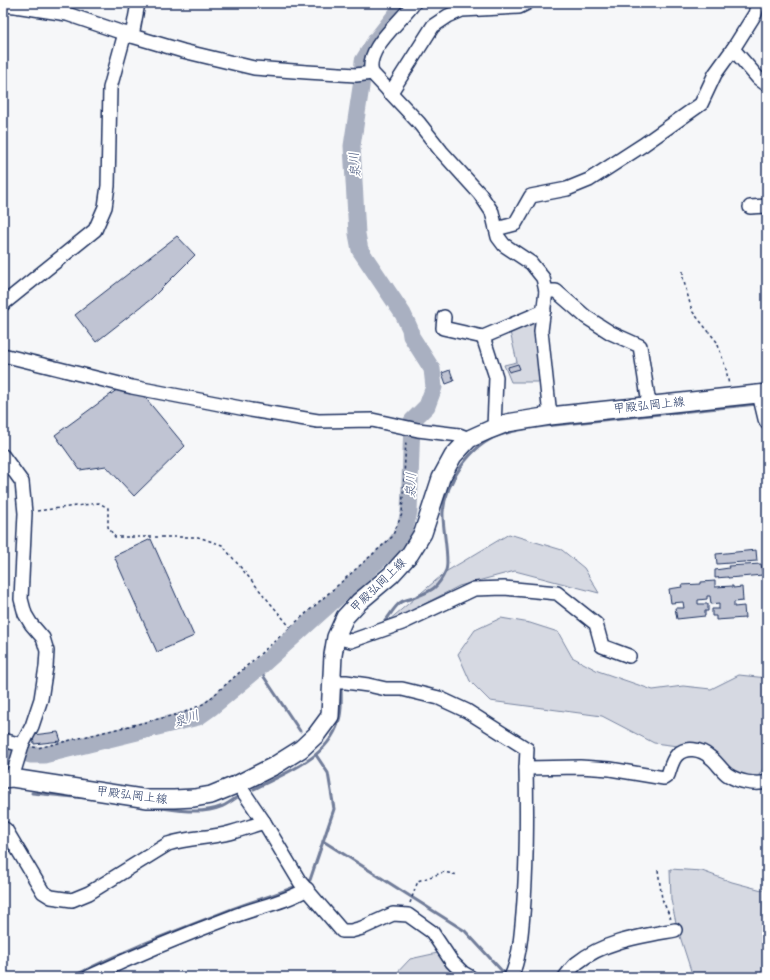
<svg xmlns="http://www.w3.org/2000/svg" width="770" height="980" font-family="Mali,'Klee One',sans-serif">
<rect width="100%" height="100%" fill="#f6f7f9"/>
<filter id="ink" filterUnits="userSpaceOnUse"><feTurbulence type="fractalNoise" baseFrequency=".025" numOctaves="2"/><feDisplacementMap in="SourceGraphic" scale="8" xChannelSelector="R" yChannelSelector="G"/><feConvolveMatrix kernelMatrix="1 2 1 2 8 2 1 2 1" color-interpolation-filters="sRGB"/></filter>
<g filter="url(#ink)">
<g fill="#d6d9e2" stroke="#7884a0">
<polygon points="537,322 541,382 511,382 504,365 517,362 510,332"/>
<polygon points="509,534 562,550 584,568 599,593 515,571 459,586 382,626 447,571"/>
<polygon points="501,618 530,623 558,632 572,657 598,671 653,690 683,686 711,689 739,675 767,678 767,762 756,780 729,771 709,750 654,743 602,716 490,701 470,681 458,654 475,630"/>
<polygon points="670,869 702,871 732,882 762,890 767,887 767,977 693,977 677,927 671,900"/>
<polygon points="442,952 453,977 393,977 410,959"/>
</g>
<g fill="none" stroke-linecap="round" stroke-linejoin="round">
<g stroke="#707c99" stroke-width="3">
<path d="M381 625C389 619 393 607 401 602 404 600 409 599 413 598 431 591 438 589 446 570 450 560 442 526 443 512 446 482 470 445 500 435 514 430 529 428 545 426L757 404"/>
<polyline points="260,667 264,677 300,731"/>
<path d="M254 789C287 772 332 757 340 716 342 706 341 695 341 685"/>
<polyline points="32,793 96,799"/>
<path d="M155 807C178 810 201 815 223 806 229 803 234 799 239 796"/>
<polyline points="323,841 465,931 502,971 508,976"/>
<polyline points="305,882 310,880 334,809 328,773 316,755"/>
<path d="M72 977C123 950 179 930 232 909 254 900 277 895 298 885"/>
</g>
<polyline stroke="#a9b0c1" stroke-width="17" points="3,748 31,755 44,755 198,717 212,707 260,667 392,548 404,532 409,512 412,421 427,406 434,387 432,369 411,336 410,329 403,314 360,250 357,234 352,146 361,87 363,61 376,40 405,3"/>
</g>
<g fill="#c0c4d3" stroke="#1b2f5e">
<polygon points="177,236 195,255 151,299 96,342 75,315"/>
<polygon points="518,364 520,369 509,372 508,367"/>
<polygon points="450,370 454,381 446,384 442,373"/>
<polygon points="118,389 143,395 185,446 134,496 106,466 80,470 55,435"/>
<polygon points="151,539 194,636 157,652 114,556"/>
<polygon points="756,550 757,561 717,564 716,554"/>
<polygon points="761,564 763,575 728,578 728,577 715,578 715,570 729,568 728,566"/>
<polygon points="715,581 715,587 733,586 733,588 742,587 743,601 734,602 734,607 744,606 745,618 716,620 716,616 712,616 712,609 719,609 719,603 711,604 710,596 707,596 707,599 698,600 698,604 708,604 708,611 705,611 705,616 677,619 675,608 684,608 683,602 671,603 669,589 682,587 681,585 701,584 701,582"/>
<polygon points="58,732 61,741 34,744 33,735"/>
</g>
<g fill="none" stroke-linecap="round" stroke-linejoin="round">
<defs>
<g id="minor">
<polyline points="138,3 132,36 183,51 254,68 307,72 356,75 372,73"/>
<path d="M414 3C401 22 364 49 372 73L419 123 441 151 480 194 492 212 498 237 504 245 531 263 543 278 546 291 541 331 550 416"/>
<polyline points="758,3 755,14 733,49 758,78 767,85"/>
<polyline points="3,5 15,6 67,14 132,36"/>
<polyline points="389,92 393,89 433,26 448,16 462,10 519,7 527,3"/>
<polyline points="750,207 767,206"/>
<polyline points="496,229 515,224 531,196 567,189 589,180 643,145 701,104 715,74 733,49"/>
<polyline points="546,291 556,291 586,317 611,333 640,346 649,404"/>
<polyline points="3,304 95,230 105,207 108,186 110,88 125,33"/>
<polyline points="444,317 443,328 483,337 544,311"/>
<polyline points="483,337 496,377 494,428"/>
<polyline points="3,355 132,387 251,410 318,421 372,420 418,430 459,435 469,439"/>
<polyline points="759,394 765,419 767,423"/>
<polyline points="3,456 22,482 25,513 21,599 25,614 31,624 43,638 47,651 46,667 41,699 32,726 22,745 12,778"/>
<polyline points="336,637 351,641 402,623 474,589 504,588 557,593 596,624 602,646 629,656"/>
<path d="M332 682H346L368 685 386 689H402L439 698 467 711 527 749 526 768 580 767 610 769 664 778 668 775C670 769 672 760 677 755 686 746 701 749 710 757 717 762 721 770 728 775 739 782 755 785 767 782"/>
<polyline points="3,740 22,745"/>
<polyline points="238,784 264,822 300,882 342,931 351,931 362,928 393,914 408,915 432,932 452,962 463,973 470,977"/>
<path d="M3 828 6 830 43 892 51 897 72 900 89 893 168 844C186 838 206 838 225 834 238 831 251 826 264 822"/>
<path d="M89 977C136 955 184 935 232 917 257 907 284 903 307 889"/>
<path d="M511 977C520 957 521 935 523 914 527 865 527 816 526 768"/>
<path d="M565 977C569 972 573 966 577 963 604 941 642 936 675 930"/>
</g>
<polyline id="major" points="3,779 12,778 148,799 174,799 194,798 211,795 238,784 274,766 301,749 316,735 330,716 333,655 336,637 345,617 359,602 391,575 410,554 423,533 441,478 453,456 469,439 489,430 507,423 550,416 767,393"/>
</defs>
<use href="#minor" stroke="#1b2f5e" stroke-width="16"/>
<use href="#major" stroke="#1b2f5e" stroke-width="20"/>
<g stroke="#1b2f5e" stroke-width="1.5" stroke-dasharray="3 3" stroke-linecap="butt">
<polyline points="683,271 683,278 692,311 717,342 726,369 729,385"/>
<polyline points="37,511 99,503 108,508 108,527 115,537 198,537 222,545 291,628"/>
<polyline points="33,747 38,748 183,713 205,703 392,537 402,514 406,440"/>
<polyline points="658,870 662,899 671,919"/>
<polyline points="410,903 418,881 444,872 458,875"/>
</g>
<use href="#minor" stroke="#fff" stroke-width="13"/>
<use href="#major" stroke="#fff" stroke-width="17"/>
</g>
</g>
<g text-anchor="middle" stroke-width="3.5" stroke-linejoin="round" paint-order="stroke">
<g font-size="12" fill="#1b2f5e" stroke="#fff">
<text transform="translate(649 405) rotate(-6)" y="4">甲殿弘岡上線</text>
<text transform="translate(378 585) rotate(-44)" y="4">甲殿弘岡上線</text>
<text transform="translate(132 795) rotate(7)" y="4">甲殿弘岡上線</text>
</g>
<g font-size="13" font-style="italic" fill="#4d5c81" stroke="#fff">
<text transform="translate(354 165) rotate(-95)" y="5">泉川</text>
<text transform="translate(410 485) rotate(-88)" y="5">泉川</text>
<text transform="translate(186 718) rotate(-19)" y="5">泉川</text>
</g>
</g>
<rect width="770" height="980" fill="none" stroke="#fff" stroke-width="16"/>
<rect x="8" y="8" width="754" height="964" fill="none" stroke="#1b2f5e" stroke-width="1.5" filter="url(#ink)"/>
</svg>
